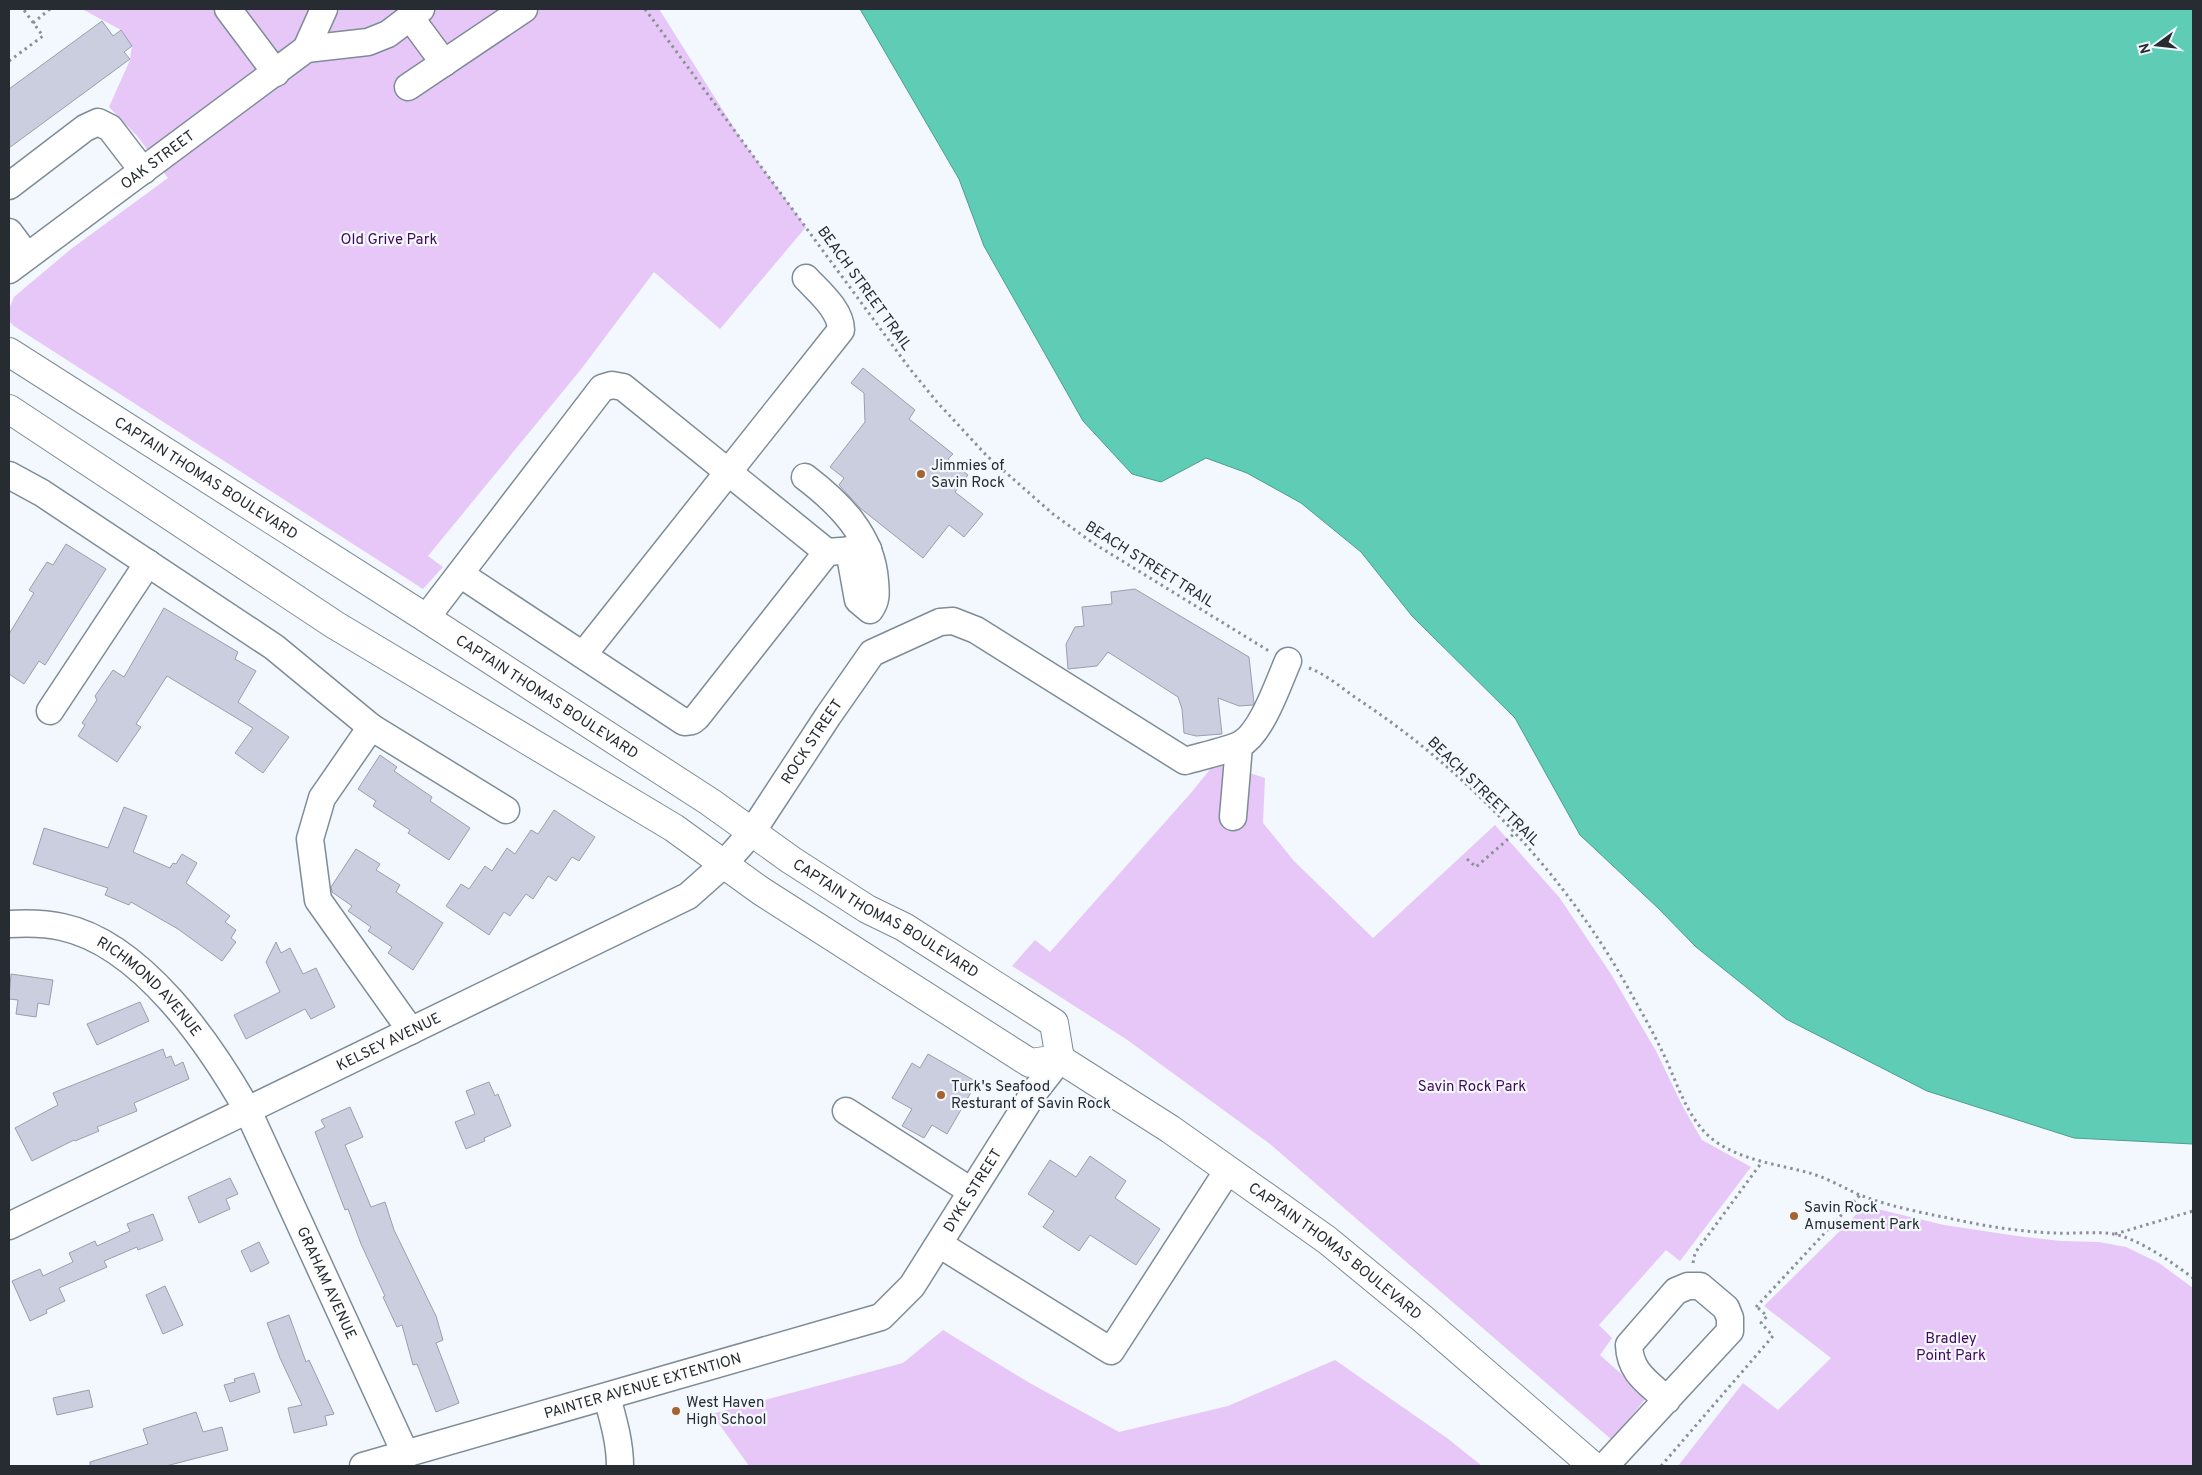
<svg xmlns="http://www.w3.org/2000/svg" width="2202" height="1475" font-family="Overpass,sans-serif">
<rect width="100%" height="100%" fill="#f2f8fd"/>
<g fill="#e6c7f8">
<polygon points="82,9 659,9 741,139 806,227 720,329 654,272 582,368 428,556 443,567 423,589 14,326 9,321 9,309 14,297 71,249 168,178 138,137 109,107 130,60 132,46 121,30"/>
<polygon points="1216,762 1265,778 1263,823 1294,861 1373,938 1495,825 1559,897 1611,974 1656,1051 1683,1107 1702,1140 1751,1167 1680,1261 1666,1250 1599,1325 1612,1338 1600,1355 1647,1397 1612,1440 1270,1144 1126,1039 1012,966 1035,940 1050,952 1190,794"/>
<polygon points="1865,1206 1944,1225 2017,1236 2061,1241 2099,1242 2126,1247 2159,1263 2193,1288 2193,1466 1678,1466 1743,1383 1778,1410 1831,1358 1764,1306"/>
<polygon points="943,1330 1028,1382 1119,1432 1228,1406 1335,1360 1447,1438 1482,1466 749,1466 712,1414 903,1363"/>
</g>
<polygon fill="#5fcdb5" stroke="#4e9d8d" points="860,9 2193,9 2193,1144 2074,1138 1927,1091 1786,1019 1696,947 1658,908 1580,835 1515,718 1412,616 1361,552 1301,503 1247,473 1206,458 1161,482 1132,474 1083,421 984,246 959,179"/>
<g fill="#cbcedf" stroke="#9b9eae">
<polygon points="102,21 113,36 121,30 132,46 124,52 130,59 9,148 9,89"/>
<polygon points="863,368 915,410 909,419 953,454 948,459 968,475 955,492 983,514 964,537 949,525 923,558 860,508 839,485 844,478 830,467 865,422 864,393 851,383"/>
<polygon points="66,544 106,569 45,665 39,661 24,684 9,674 9,634 34,593 29,590 47,562 53,565"/>
<polygon points="1135,589 1249,657 1254,703 1253,705 1239,706 1218,698 1222,734 1196,736 1184,733 1182,709 1178,697 1108,652 1097,666 1068,669 1066,644 1075,627 1084,626 1082,607 1112,604 1111,592"/>
<polygon points="164,608 238,652 235,659 256,671 238,702 289,737 263,773 235,753 253,728 167,676 136,724 141,727 117,762 78,736 85,725 82,723 97,700 95,696 113,670 124,677"/>
<polygon points="380,755 397,767 394,771 432,797 430,801 470,828 449,860 408,833 410,830 373,806 376,801 358,789"/>
<polygon points="124,807 147,816 133,852 170,868 173,863 176,864 182,854 197,863 186,883 230,916 225,922 236,930 231,938 236,942 222,961 178,929 131,902 129,905 105,895 108,888 33,864 44,828 108,848"/>
<polygon points="554,810 595,837 579,861 572,857 556,881 548,876 533,899 526,894 510,916 504,912 489,935 446,906 461,884 469,889 485,866 492,871 507,848 515,854 531,830 538,834"/>
<polygon points="356,849 380,864 376,870 400,885 396,892 443,923 413,970 388,953 392,947 368,931 371,927 348,911 352,906 332,892 331,887"/>
<polygon points="276,942 281,953 290,948 303,974 316,968 335,1007 311,1019 305,1009 246,1039 234,1015 280,992 266,962"/>
<polygon points="11,974 53,980 49,1005 38,1003 36,1017 16,1014 18,1000 9,999"/>
<polygon points="140,1002 149,1021 97,1045 87,1024"/>
<polygon points="163,1049 166,1058 171,1056 175,1066 183,1062 189,1079 134,1103 137,1111 97,1127 99,1131 75,1141 74,1140 32,1161 15,1128 58,1105 53,1093"/>
<polygon points="928,1054 977,1082 947,1134 932,1125 924,1138 902,1126 912,1109 892,1098 912,1063 920,1068"/>
<polygon points="489,1082 495,1096 498,1094 511,1126 484,1138 485,1141 466,1149 455,1122 475,1114 466,1091"/>
<polygon points="350,1107 363,1137 345,1145 371,1207 385,1202 394,1230 436,1316 443,1340 436,1343 459,1403 436,1412 417,1364 413,1365 402,1325 397,1327 383,1297 385,1296 361,1244 348,1209 345,1210 315,1132 325,1127 321,1120"/>
<polygon points="1090,1156 1126,1181 1115,1198 1160,1229 1136,1265 1090,1235 1079,1251 1043,1227 1054,1211 1028,1194 1050,1160 1076,1177"/>
<polygon points="230,1178 238,1194 226,1199 230,1209 199,1223 188,1197"/>
<polygon points="153,1214 163,1240 138,1250 137,1247 104,1261 107,1267 59,1288 65,1301 46,1310 47,1313 30,1321 12,1281 40,1269 43,1276 73,1262 69,1253 95,1241 97,1246 130,1231 127,1224"/>
<polygon points="259,1242 269,1263 251,1272 241,1251"/>
<polygon points="165,1286 183,1325 163,1334 146,1295"/>
<polygon points="289,1315 306,1362 309,1360 334,1414 325,1416 327,1425 294,1433 288,1408 302,1405 280,1358 267,1323"/>
<polygon points="254,1373 260,1392 230,1402 224,1385 235,1382 234,1379"/>
<polygon points="89,1390 93,1407 57,1415 53,1398"/>
<polygon points="196,1412 203,1432 222,1427 228,1450 166,1466 90,1466 90,1462 148,1444 143,1429"/>
</g>
<g fill="none" stroke-linecap="round" stroke-linejoin="round">
<defs>
<g id="minor">
<polyline points="228,9 276,73"/>
<polyline points="410,17 444,63"/>
<polyline points="306,49 368,42 388,34 421,9"/>
<polyline points="408,87 524,9"/>
<polyline points="9,186 85,128 98,122 110,128 143,171"/>
<polyline points="9,232 27,256"/>
<path id="s1" d="M9 270 306 49 324 9"/>
<polyline points="9,475 42,493 274,647 371,727 506,810"/>
<path d="M805 477C839 503 872 535 875 581 876 593 877 600 870 610L858 600 849 550"/>
<polyline points="460,574 684,722 692,721 697,717 827,552"/>
<polyline points="426,618 602,388 612,385 623,387 827,552 868,549"/>
<path d="M583 655 841 330C841 310 819 292 806 278"/>
<polyline points="50,711 148,563"/>
<polyline points="371,727 322,798 310,839 318,900 411,1031"/>
<polyline points="1233,817 1239,746"/>
<path id="s2" d="M9 924C26 923 45 923 62 927 142 944 210 1044 248 1111L406 1455"/>
<polyline points="846,1111 971,1191"/>
<path id="s3" d="M9 1226 688 896 724 864 752 832 828 716 872 653 940 622 953 621 976 630 1185 761C1198 757 1230 750 1241 744 1262 732 1278 684 1288 661"/>
<polyline points="939,1244 1111,1351 1228,1170"/>
<path d="M607 1397C613 1419 620 1442 620 1466"/>
<path id="s4" d="M363 1466 881 1317 912 1286 1035 1091 1060 1059"/>
<path d="M1605 1466 1730 1331V1318L1726 1308 1700 1286H1688L1676 1291 1629 1345C1630 1373 1648 1382 1667 1400"/>
</g>
<g id="major">
<path id="s5" d="M9 352 426 618 710 802 791 860 867 909 904 927 1054 1023 1060 1059"/>
<path id="s6" d="M9 409 335 625 674 828 761 891 1030 1063 1060 1059 1170 1129 1327 1240 1423 1319 1593 1466"/>
</g>
</defs>
<use href="#minor" stroke="#7e8c98" stroke-width="29"/>
<use href="#major" stroke="#7e8c98" stroke-width="30"/>
<g stroke="#8b9196" stroke-width="3" stroke-dasharray="2.5 4" stroke-linecap="butt">
<polyline points="645,9 910,369 937,402 987,456 1053,514 1093,543 1269,651"/>
<polyline points="33,23 50,9"/>
<polyline points="9,61 43,36 23,9"/>
<path d="M1309 668C1328 675 1345 691 1362 702 1469 773 1566 876 1628 988 1639 1008 1651 1028 1661 1049 1676 1078 1685 1116 1711 1138 1739 1161 1779 1164 1813 1174 1829 1179 1844 1188 1860 1195 1888 1206 1919 1212 1948 1218 1984 1226 2020 1232 2056 1233 2075 1234 2095 1231 2113 1234 2138 1238 2173 1263 2193 1278"/>
<polyline points="1467,859 1476,867 1515,833"/>
<polyline points="2115,1234 2193,1211"/>
<polyline points="1693,1263 1695,1253 1762,1162"/>
<polyline points="1756,1307 1860,1195"/>
<polyline points="1661,1466 1773,1336 1761,1323 1767,1316 1757,1307"/>
</g>
<use href="#minor" stroke="#fff" stroke-width="26"/>
<use href="#major" stroke="#fff" stroke-width="28"/>
</g>
<g fill="#a66332" stroke="#f2f8fd" stroke-width="2">
<circle cx="921" cy="474" r="5"/>
<circle cx="941" cy="1095" r="5"/>
<circle cx="1794" cy="1216" r="5"/>
<circle cx="676" cy="1411" r="5"/>
</g>
<g text-anchor="middle" stroke-width="4.5" stroke-linejoin="round" paint-order="stroke">
<g font-size="15" fill="#262c31" stroke="#f2f8fd">
<text dy="5" stroke="none"><textPath href="#s1" startOffset="185">OAK STREET</textPath></text>
<text transform="translate(865 288) rotate(54)" y="5">BEACH STREET TRAIL</text>
<text dy="5" stroke="none"><textPath href="#s5" startOffset="234">CAPTAIN THOMAS BOULEVARD</textPath></text>
<text transform="translate(1150 564) rotate(32)" y="5">BEACH STREET TRAIL</text>
<text dy="5" stroke="none"><textPath href="#s5" startOffset="639">CAPTAIN THOMAS BOULEVARD</textPath></text>
<text dy="5" stroke="none"><textPath href="#s3" startOffset="954">ROCK STREET</textPath></text>
<text transform="translate(1484 791) rotate(44)" y="5">BEACH STREET TRAIL</text>
<text dy="5" stroke="none"><textPath href="#s5" startOffset="1044">CAPTAIN THOMAS BOULEVARD</textPath></text>
<text dy="5" stroke="none"><textPath href="#s2" startOffset="161">RICHMOND AVENUE</textPath></text>
<text dy="5" stroke="none"><textPath href="#s3" startOffset="422">KELSEY AVENUE</textPath></text>
<text dy="5" stroke="none"><textPath href="#s4" startOffset="696">DYKE STREET</textPath></text>
<text dy="5" stroke="none"><textPath href="#s6" startOffset="1579">CAPTAIN THOMAS BOULEVARD</textPath></text>
<text dy="5" stroke="none"><textPath href="#s2" startOffset="511">GRAHAM AVENUE</textPath></text>
<text dy="5" stroke="none"><textPath href="#s4" startOffset="291">PAINTER AVENUE EXTENTION</textPath></text>
</g>
<g font-size="15" fill="#44085d" stroke="#f2f8fd">
<text x="389" y="244">Old Grive Park</text>
<text x="1472" y="1091">Savin Rock Park</text>
<text x="1951" y="1343">Bradley<tspan x="1951" dy="17">Point Park</tspan></text>
</g>
<g font-size="15" fill="#262c31" stroke="#f2f8fd" text-anchor="start">
<text x="931" y="470">Jimmies of<tspan x="931" dy="17">Savin Rock</tspan></text>
<text x="951" y="1091">Turk's Seafood<tspan x="951" dy="17">Resturant of Savin Rock</tspan></text>
<text x="1804" y="1212">Savin Rock<tspan x="1804" dy="17">Amusement Park</tspan></text>
<text x="686" y="1407">West Haven<tspan x="686" dy="17">High School</tspan></text>
</g>
</g>
<rect width="2202" height="1475" fill="none" stroke="#262c31" stroke-width="20"/>
<g transform="translate(2157 45) rotate(255)" stroke="#f2f8fd" stroke-width="4" paint-order="stroke">
<path d="M0-4L9 19L0 12L-9 19Z" fill="#262c31"/>
<text y="-8" font-size="14" font-weight="bold" text-anchor="middle" fill="#262c31">N</text>
</g>
</svg>
